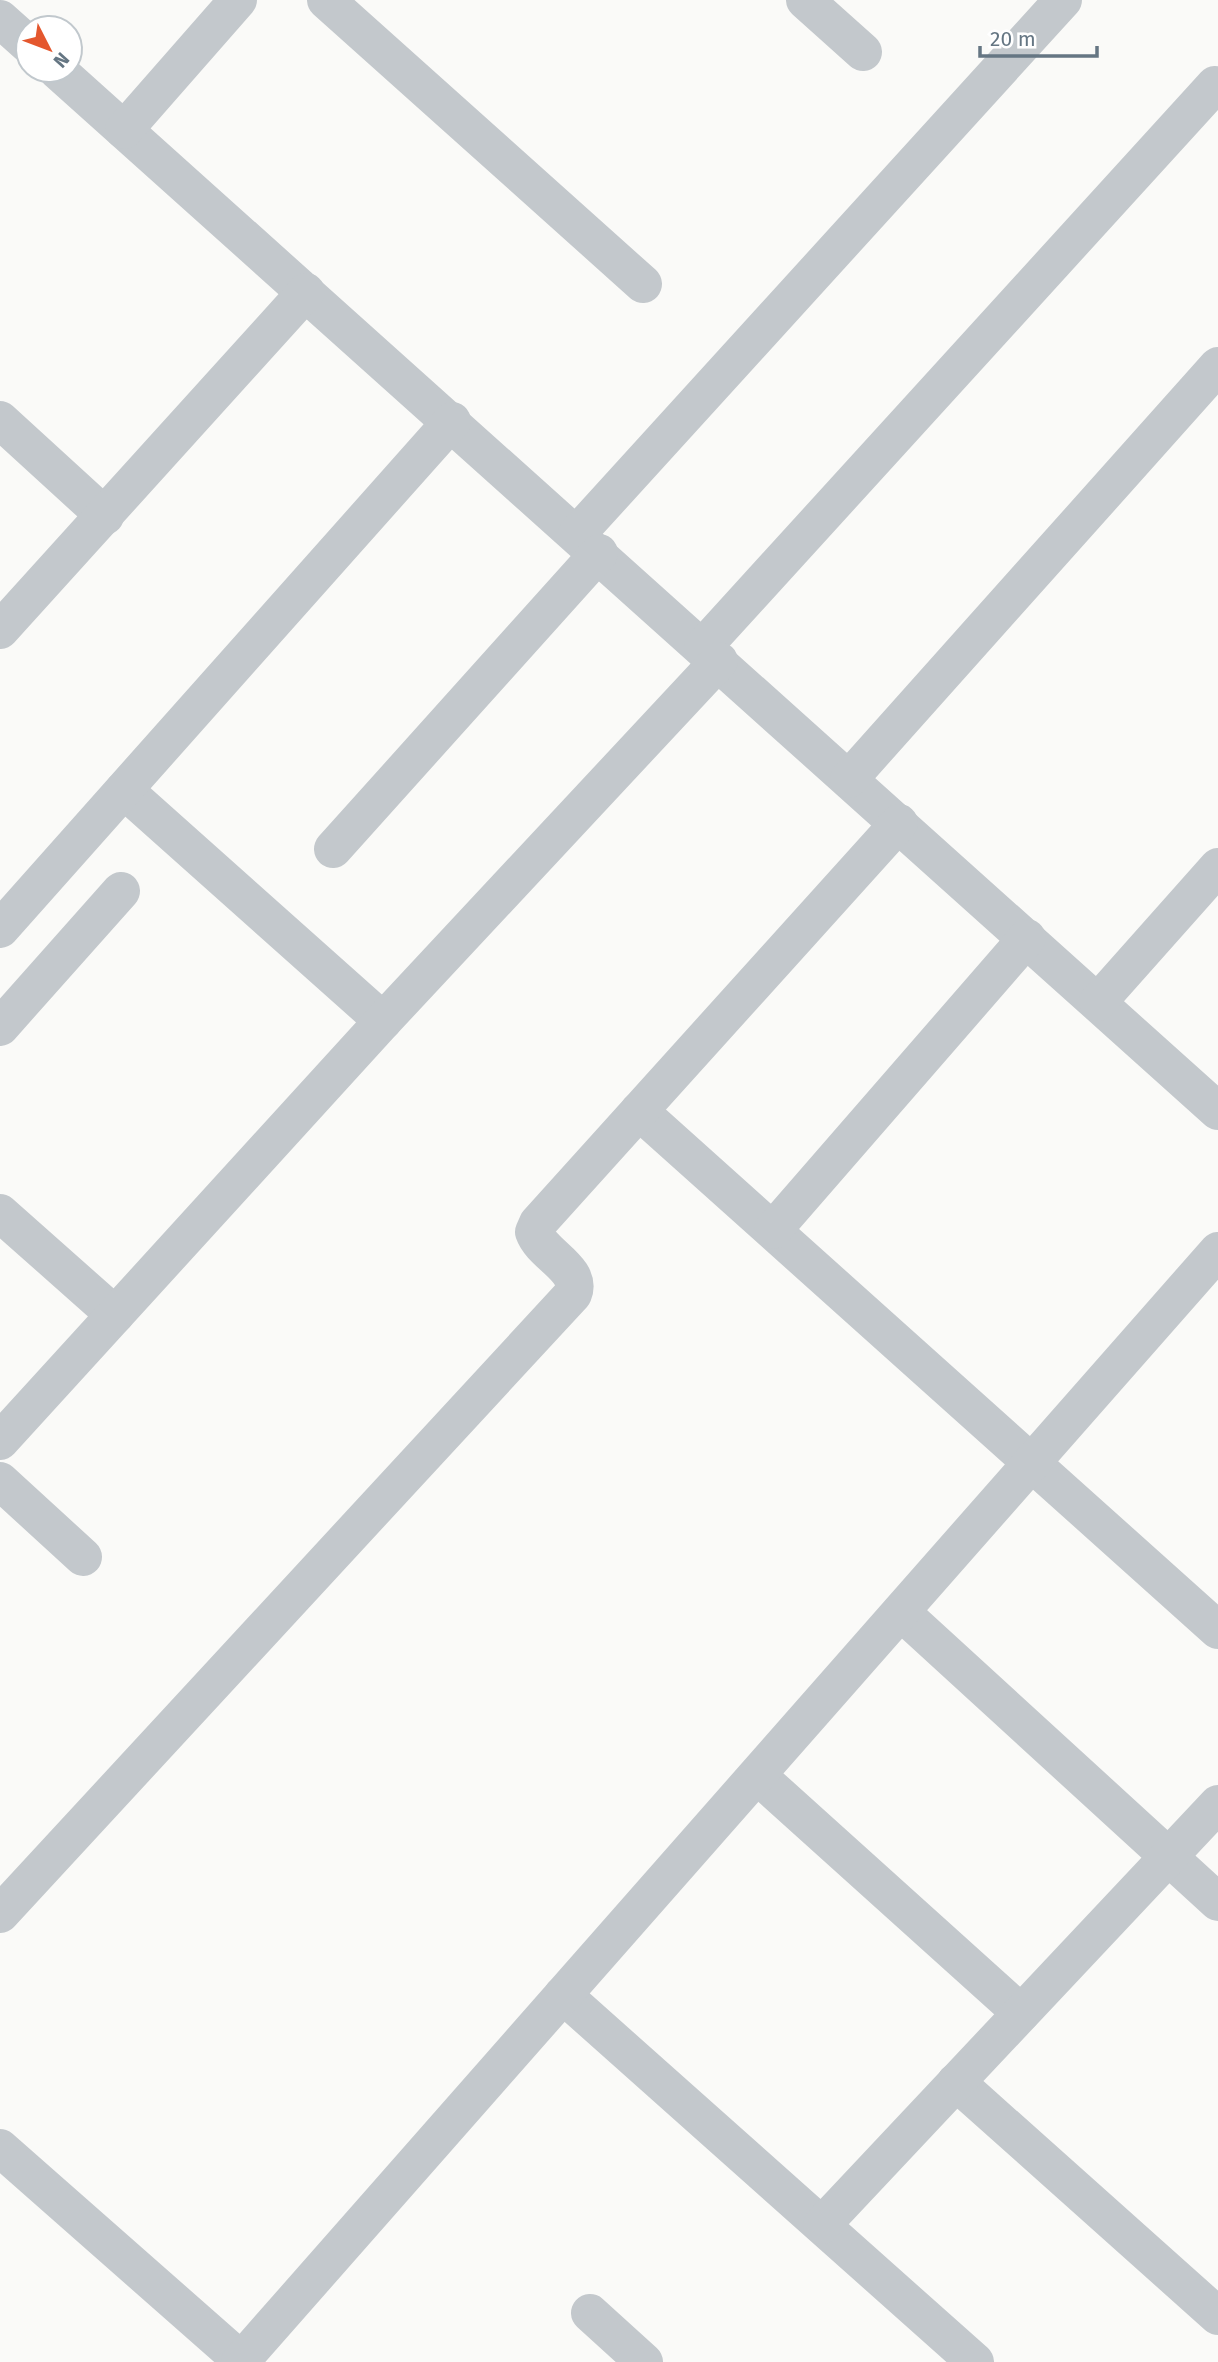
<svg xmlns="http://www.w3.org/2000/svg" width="1218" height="2362" font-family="'Fira Sans',sans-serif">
<rect width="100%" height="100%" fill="#fafaf8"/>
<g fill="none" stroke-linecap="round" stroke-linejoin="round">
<g stroke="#c3c8cc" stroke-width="38">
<polyline points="326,0 643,284"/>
<polyline points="805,0 863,52"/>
<polyline points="0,19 28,44"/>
<polyline points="57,70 1218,1111"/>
<polyline points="124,130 238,0"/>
<polyline points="0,420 105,516"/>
<polyline points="577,534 1063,0"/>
<polyline points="0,630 306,292"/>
<polyline points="703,647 1215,85"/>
<polyline points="849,779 1218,366"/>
<polyline points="124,790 383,1021"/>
<polyline points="333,849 599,553"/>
<polyline points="0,929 452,421"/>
<polyline points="1098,1002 1218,867"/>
<polyline points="0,1027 121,891"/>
<polyline points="639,1111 1218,1630"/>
<polyline points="0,1213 115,1315"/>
<polyline points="773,1230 1027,938"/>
<polyline points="0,1441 383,1021 719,661"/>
<polyline points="0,1481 83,1557"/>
<polyline points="901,1612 1218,1902"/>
<polyline points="758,1776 1021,2013"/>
<path d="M0 1914 573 1294C583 1269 542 1255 534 1232L538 1223 899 823"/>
<polyline points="563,1995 975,2362"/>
<polyline points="956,2082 1218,2316"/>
<polyline points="0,2148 243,2362"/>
<polyline points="822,2225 1218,1804"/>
<polyline points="590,2313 644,2362"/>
<polyline points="240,2362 1218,1251"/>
</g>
</g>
<g transform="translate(49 49) rotate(132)"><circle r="33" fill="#ffffff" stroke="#c1c8cd" stroke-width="2"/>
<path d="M0-5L12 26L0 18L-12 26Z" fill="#e4572e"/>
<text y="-10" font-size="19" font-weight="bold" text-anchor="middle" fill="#657683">N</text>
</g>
<path d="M980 46v10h117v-10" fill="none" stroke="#657683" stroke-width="3.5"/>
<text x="990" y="46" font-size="21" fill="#657683" stroke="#ffffff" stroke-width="5" paint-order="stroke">20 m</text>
</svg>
